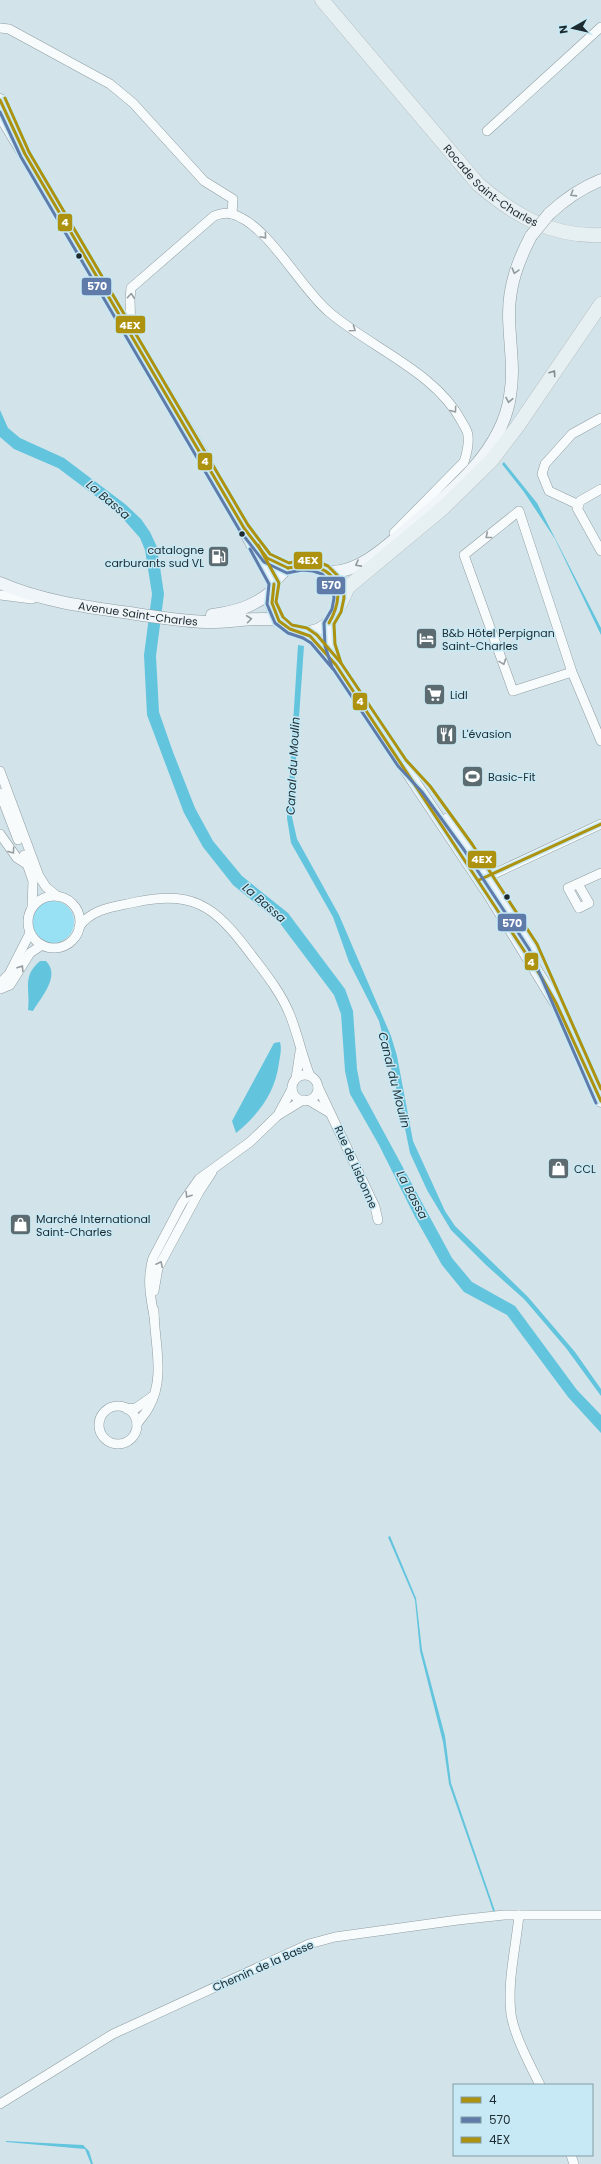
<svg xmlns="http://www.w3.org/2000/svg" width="601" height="2164" font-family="Poppins,sans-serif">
<rect width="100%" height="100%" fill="#d2e4ea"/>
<circle fill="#98e0f4" cx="53" cy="922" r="21"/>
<g fill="#63c4de">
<polygon points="0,410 8,428 20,438 64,458 125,504 141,519 150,532 157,547 164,594 156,656 159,712 173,752 195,808 213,841 242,876 288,913 345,989 353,1011 357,1069 361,1090 452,1258 472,1282 515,1306 577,1390 601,1415 601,1433 568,1397 507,1315 464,1292 442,1265 415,1217 379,1145 350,1094 345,1071 341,1014 334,995 279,922 233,885 203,847 184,813 147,715 144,655 152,594 145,550 140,538 118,513 58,468 14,449 0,437"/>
<polygon points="504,462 537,503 601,628 601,635 555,539 524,492 502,464"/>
<polygon points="298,645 304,646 292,817 297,839 339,915 391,1036 397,1056 413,1141 445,1211 455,1226 528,1297 575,1352 601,1389 601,1396 566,1348 524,1299 486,1265 451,1230 427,1190 410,1153 399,1099 379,1021 349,962 333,917 291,843 287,818"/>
<path d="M40 961H46C61 976 41 997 33 1011L28 1010C31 990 21 977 40 961Z"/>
<path d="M280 1042C282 1049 280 1056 279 1063 275 1093 259 1114 236 1133L232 1121 274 1043Z"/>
<polygon points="390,1536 416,1598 422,1650 445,1736 451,1783 495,1911 493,1911 489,1899 449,1784 443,1742 420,1651 415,1600 388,1537"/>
<polygon points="6,2141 83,2145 89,2151 93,2164 91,2164 85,2149 6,2142"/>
</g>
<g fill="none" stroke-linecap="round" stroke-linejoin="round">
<defs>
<g id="street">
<polyline points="0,28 9,29 110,84 133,103 204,181 233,199 232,214"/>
<polyline points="487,131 601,27"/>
<path d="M131 334 130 299 131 288 214 216C220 214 226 212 232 214 268 224 300 288 329 312 371 348 436 372 462 422 464 426 468 431 468 436 469 445 467 453 464 462L394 533"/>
<polyline points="601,489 580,501 577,508 601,551"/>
<polyline points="579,505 549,491 542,474 545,464 572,434 601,418"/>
<polyline points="0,595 32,599"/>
<polyline points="572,672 513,691 464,555 519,511 572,672 601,741"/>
<polyline points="0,771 39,876 46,887 57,896"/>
<polyline points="0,793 18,840"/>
<polyline points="0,834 17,858 28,865"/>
<polyline points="24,855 33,881 32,907"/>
<polyline points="483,879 601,824"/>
<polyline points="578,884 589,903 579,908 568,888 601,873"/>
<circle cx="54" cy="922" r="26"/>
<path d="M79 927C92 908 115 907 136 902 200 888 220 913 256 961 269 978 282 995 290 1015 298 1035 302 1056 310 1076"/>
<polyline points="0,983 9,974 30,933"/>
<polyline points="0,989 10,985 30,953 42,945"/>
<circle cx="305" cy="1088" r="13"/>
<polyline points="296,1078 300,1052"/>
<polyline points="318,1087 375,1207 378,1220"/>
<polyline points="308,1100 330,1113"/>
<polyline points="279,1113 292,1089"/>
<polyline points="154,1291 158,1268 199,1192 212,1172"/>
<path d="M154 1316C150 1295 147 1278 153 1258L182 1203 199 1179 250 1142 277 1116 303 1100"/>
<circle cx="118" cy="1425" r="19"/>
<polyline points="127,1409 136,1408 153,1396"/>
<path d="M137 1424C141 1418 146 1413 149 1407 166 1377 154 1342 154 1310"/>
<path d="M519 1915C516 1947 507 1982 511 2014 514 2035 530 2065 540 2085"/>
<polyline points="0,2104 113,2034 309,1944 335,1937 458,1920 504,1915 601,1915"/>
<polyline points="571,2155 574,2164"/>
</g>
<g id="secondary">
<polyline points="0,100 10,120"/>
<polyline points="0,114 201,452 274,584"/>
<path d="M549 214C565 199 581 188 601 180"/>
<polyline points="260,549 267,558 288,568"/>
<circle cx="305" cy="598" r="34"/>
<path d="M329 572C359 573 387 546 409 527 450 493 502 452 510 396 515 369 509 341 509 314 509 285 518 261 531 236"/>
<path id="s1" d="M0 583C41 601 86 607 130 613 155 617 180 621 206 622 230 623 254 616 278 620"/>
<path d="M212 615C235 612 253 607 271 592"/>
<polyline points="329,623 330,645 334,659"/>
<polyline points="305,633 317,642 336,665 491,897 556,1003"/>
<polyline points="448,819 471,852 534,951"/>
<polyline points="554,996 601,1101"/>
</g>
<g id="primary">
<path id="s2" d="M322 0 478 184C515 216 552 237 601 235"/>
<polyline points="339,606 348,587 443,508 491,461 517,427 601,304"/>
</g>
</defs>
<use href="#street" stroke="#8f9da2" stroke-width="10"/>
<use href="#secondary" stroke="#8f9da2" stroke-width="13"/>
<use href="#primary" stroke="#b5bfc2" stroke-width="15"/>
<use href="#street" stroke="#f8fbfc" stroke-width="9"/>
<use href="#secondary" stroke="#eff5f8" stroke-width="12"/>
<use href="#primary" stroke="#e6eff2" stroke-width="14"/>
<defs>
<polyline id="secondary-bridge" points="531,236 549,214"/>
</defs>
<use href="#secondary-bridge" stroke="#8f9da2" stroke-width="13" stroke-linecap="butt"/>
<use href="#secondary-bridge" stroke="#eff5f8" stroke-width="12"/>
<defs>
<g id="bus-1">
<polyline points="0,100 25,154 244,528 267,558 288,568"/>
<path d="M288 568C330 558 351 585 329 623"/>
<polyline points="274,584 272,603 279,621 290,629 310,636 336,665 542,978 556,1003 601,1101"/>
<polyline points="479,880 601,824"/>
</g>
<g id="bus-2">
<polyline points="0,112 21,157 240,531 264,562 287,573 302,570 313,571 322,574 329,581 333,589 334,598 332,609 324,623 325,646 332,667 398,766 422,792 464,850 529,949 596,1103"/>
<polyline points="250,549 269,584 267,604 275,623 288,633 303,638 311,643 333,669"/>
</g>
<g id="bus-3">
<polyline points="5,98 29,152 248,525 270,554 289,563 302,560 316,561 328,566 337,575 343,586 344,598 341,612 334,624 335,644 341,663 406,760 430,786 472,844 537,944 601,1089"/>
<polyline points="258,545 279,583 276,602 283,617 292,625 307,628 317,635 341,663"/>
</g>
</defs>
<use href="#bus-1" stroke="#c7e9f5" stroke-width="6"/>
<use href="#bus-2" stroke="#c7e9f5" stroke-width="6"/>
<use href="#bus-3" stroke="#c7e9f5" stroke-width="6"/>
<use href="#bus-1" stroke="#ad9210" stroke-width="3"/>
<use href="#bus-2" stroke="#5f7baa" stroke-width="3"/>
<use href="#bus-3" stroke="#ad9210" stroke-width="3"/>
</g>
<defs><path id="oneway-chevron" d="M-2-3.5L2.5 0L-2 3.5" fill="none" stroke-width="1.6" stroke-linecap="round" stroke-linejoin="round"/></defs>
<g stroke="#909a9e">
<use href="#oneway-chevron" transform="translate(573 194) rotate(148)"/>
<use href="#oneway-chevron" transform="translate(515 271) rotate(106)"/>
<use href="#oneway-chevron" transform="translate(509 400) rotate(101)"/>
<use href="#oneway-chevron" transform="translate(358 564) rotate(152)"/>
<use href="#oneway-chevron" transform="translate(249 619) rotate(-7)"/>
</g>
<g stroke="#959da0">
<use href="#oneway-chevron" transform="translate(264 236) rotate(49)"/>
<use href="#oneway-chevron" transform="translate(131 296) rotate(-85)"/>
<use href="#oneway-chevron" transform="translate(353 329) rotate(35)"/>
<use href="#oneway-chevron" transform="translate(454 410) rotate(54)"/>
<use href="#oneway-chevron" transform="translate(488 536) rotate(141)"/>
<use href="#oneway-chevron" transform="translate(503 662) rotate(70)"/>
<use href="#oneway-chevron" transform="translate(12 851) rotate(54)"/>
<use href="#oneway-chevron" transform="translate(21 968) rotate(-58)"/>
<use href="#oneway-chevron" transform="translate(188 1195) rotate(122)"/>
<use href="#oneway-chevron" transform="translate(160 1264) rotate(-64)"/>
</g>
<use stroke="#828c90" href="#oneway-chevron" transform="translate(553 373) rotate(-56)"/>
<defs>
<symbol id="fuel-square" viewBox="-11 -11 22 22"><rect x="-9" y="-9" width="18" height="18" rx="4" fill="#5c6b70" stroke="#c7e9f5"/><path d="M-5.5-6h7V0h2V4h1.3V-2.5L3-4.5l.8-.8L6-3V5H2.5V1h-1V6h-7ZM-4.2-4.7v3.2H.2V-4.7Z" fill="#fff"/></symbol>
<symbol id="hotel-square" viewBox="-11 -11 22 22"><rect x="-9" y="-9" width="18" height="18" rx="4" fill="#5c6b70" stroke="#c7e9f5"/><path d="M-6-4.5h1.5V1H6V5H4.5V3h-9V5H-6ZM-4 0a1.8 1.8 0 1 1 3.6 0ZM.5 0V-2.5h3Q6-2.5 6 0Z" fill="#fff"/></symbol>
<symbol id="supermarket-square" viewBox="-11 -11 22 22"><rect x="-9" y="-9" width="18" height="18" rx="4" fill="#5c6b70" stroke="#c7e9f5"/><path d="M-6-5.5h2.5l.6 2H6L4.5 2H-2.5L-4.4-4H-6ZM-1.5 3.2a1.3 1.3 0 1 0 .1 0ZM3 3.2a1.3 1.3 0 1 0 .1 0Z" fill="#fff"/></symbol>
<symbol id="restaurant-square" viewBox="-11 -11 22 22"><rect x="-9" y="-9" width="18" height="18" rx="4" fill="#5c6b70" stroke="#c7e9f5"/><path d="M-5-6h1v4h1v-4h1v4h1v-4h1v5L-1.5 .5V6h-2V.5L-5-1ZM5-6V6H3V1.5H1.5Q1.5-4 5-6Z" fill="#fff"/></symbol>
<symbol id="stadium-square" viewBox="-11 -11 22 22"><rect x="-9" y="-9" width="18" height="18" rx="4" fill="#5c6b70" stroke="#c7e9f5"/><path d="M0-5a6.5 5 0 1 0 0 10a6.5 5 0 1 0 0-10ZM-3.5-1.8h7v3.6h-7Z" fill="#fff"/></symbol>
<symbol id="shop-square" viewBox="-11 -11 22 22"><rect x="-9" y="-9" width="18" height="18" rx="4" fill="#5c6b70" stroke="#c7e9f5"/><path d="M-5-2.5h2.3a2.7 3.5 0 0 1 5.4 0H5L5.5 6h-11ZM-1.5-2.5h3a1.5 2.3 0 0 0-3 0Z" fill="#fff"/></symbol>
</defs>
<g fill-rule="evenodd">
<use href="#fuel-square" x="206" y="544" width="25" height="25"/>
<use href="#hotel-square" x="414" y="626" width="25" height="25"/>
<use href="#supermarket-square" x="422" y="682" width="25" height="25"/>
<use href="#restaurant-square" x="434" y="722" width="25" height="25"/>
<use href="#stadium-square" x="460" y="764" width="25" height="25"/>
<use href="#shop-square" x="546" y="1156" width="25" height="25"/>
<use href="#shop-square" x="8" y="1212" width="25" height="25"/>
</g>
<g fill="#1d2a2f" stroke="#c7e9f5" stroke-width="1.5">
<circle cx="79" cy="256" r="3.5"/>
<circle cx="242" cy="534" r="3.5"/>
<circle cx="507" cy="897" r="3.5"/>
</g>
<g text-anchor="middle" stroke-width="3" stroke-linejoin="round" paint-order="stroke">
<g font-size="11" fill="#1d2a2f" stroke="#c7e9f5">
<text dy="4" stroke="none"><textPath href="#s2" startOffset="252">Rocade Saint-Charles</textPath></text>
<text dy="4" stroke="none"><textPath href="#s1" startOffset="142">Avenue Saint-Charles</textPath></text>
<text transform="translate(356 1167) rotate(66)" y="4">Rue de Lisbonne</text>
<text transform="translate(263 1966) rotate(-24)" y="4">Chemin de la Basse</text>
</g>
<g font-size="11" fill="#1d2a2f" stroke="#c7e9f5" text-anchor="start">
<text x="204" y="554" text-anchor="end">catalogne<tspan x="204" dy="13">carburants sud VL</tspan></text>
<text x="442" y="637">B&amp;b Hôtel Perpignan<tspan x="442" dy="13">Saint-Charles</tspan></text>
<text x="450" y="699">Lidl</text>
<text x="462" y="738">L'évasion</text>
<text x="488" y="781">Basic-Fit</text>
<text x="574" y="1173">CCL</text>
<text x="36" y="1223">Marché International<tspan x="36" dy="13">Saint-Charles</tspan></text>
</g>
<g font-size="12" font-style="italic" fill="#1e333a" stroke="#c7e9f5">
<text transform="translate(108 500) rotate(40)" y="4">La Bassa</text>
<text transform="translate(293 766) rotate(-87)" y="4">Canal du Moulin</text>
<text transform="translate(264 903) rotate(41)" y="4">La Bassa</text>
<text transform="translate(394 1080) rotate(76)" y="4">Canal du Moulin</text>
<text transform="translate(412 1195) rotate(62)" y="4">La Bassa</text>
</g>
</g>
<g stroke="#c7e9f5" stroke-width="1.5">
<rect x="57" y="213" width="16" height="19" rx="4" fill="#ad9210"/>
<rect x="81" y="277" width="31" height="19" rx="4" fill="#5f7baa"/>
<rect x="115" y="315" width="31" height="19" rx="4" fill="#ad9210"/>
<rect x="197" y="452" width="16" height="19" rx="4" fill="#ad9210"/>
<rect x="293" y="551" width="30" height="19" rx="4" fill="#ad9210"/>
<rect x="316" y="576" width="30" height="19" rx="4" fill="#5f7baa"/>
<rect x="352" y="692" width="16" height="19" rx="4" fill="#ad9210"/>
<rect x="467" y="850" width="30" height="19" rx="4" fill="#ad9210"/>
<rect x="497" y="913" width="30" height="19" rx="4" fill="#5f7baa"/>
<rect x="524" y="952" width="15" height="19" rx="4" fill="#ad9210"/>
</g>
<g font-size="11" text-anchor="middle" font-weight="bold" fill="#fff">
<text x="65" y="226">4</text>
<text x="97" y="290">570</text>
<text x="130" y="329">4EX</text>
<text x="205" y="465">4</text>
<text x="308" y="564">4EX</text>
<text x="331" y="589">570</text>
<text x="360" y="705">4</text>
<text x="482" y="863">4EX</text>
<text x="512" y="927">570</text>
<text x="531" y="966">4</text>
</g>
<rect x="453" y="2084" width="140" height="72" fill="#c7e9f5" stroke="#839da6"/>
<rect x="461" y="2097" width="20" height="6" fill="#ad9210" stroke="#839da6"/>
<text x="489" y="2104" font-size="12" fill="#1d2a2f">4</text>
<rect x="461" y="2117" width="20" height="6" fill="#5f7baa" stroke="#839da6"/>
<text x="489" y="2124" font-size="12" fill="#1d2a2f">570</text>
<rect x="461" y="2137" width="20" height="6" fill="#ad9210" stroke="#839da6"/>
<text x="489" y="2144" font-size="12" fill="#1d2a2f">4EX</text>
<g transform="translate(573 28) rotate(262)" stroke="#c7e9f5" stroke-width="3" paint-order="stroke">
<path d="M0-3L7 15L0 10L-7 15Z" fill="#1d2a2f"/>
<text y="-6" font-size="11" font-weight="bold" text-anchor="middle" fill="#1d2a2f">N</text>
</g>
</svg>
